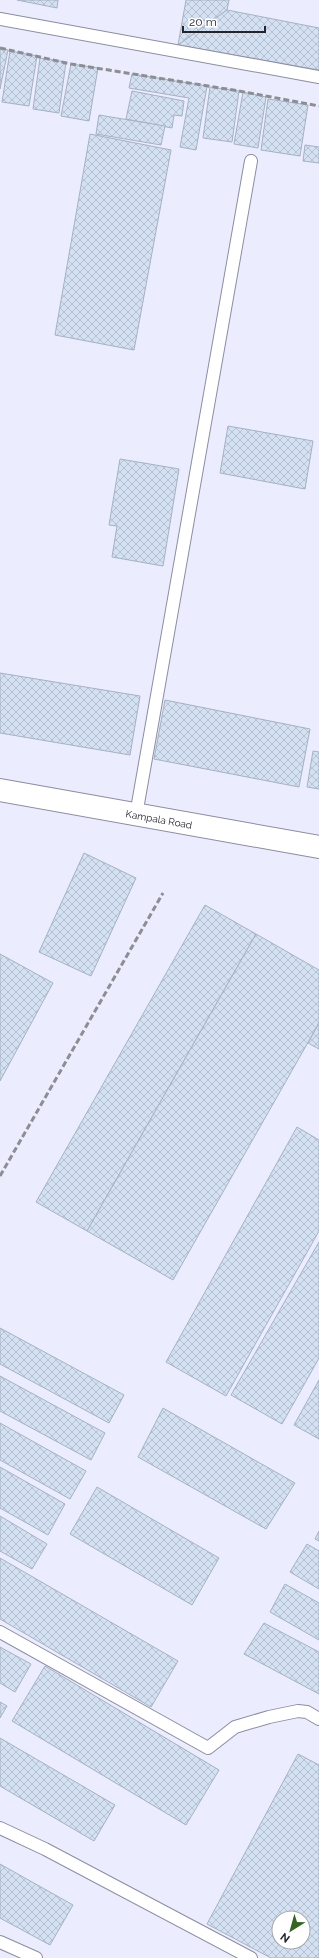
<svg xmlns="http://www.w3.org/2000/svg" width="319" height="1958" font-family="Raleway,sans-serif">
<defs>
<pattern id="building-cross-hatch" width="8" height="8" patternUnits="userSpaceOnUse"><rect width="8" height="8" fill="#d3e1f2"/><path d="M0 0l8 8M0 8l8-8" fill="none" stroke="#b5c1d0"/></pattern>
</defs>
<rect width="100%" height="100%" fill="#f3f4fc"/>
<path fill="#ebecfd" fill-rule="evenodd" d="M0 0H319V1958H0ZM279 1918H303V1942H279Z"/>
<g fill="url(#building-cross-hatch)" stroke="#a5b2c3" fill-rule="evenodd">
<polygon points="17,0 58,0 57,8"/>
<polygon points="186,0 229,0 227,10 178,45"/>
<polygon points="227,10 319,28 319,70 178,45"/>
<polygon points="0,48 8,50 0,89"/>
<polygon points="10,51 37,56 29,106 2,102"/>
<polygon points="40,58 66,62 59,113 33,109"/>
<polygon points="71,64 98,68 89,121 61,116"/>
<polygon points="132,74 207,86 196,150 180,147 189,98 129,88"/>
<polygon points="210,87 239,91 232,142 203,138"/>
<polygon points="132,91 184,101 182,116 174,115 172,128 126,119"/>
<polygon points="243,92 266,97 258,148 234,144"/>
<polygon points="268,99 308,105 300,156 261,150"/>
<polygon points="99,115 165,126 161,145 96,134"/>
<polygon points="90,134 171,150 134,350 55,335"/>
<polygon points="305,145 319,147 319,163 303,161"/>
<polygon points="228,426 313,441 305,489 220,473"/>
<polygon points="120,459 179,469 163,566 112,557 117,526 109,525"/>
<polygon points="0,673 140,696 130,755 0,733"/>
<polygon points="165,700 310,729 299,787 154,759"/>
<polygon points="313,751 319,752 319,789 307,787"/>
<polygon points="84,853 136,878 91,976 39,952"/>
<polygon points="205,905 256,934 87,1231 36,1202"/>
<polygon points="256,934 319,970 319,1023 173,1280 87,1231"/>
<polygon points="0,954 53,983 0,1081"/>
<polygon points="319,1023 319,1049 308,1043"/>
<polygon points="297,1127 319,1140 319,1231 226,1396 166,1362"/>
<polygon points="319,1242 319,1358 282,1424 231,1395"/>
<polygon points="0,1328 124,1395 109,1423 0,1364"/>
<polygon points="0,1376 105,1433 91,1460 0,1411"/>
<polygon points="319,1380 319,1439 294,1425"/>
<polygon points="163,1408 295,1483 266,1529 138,1457"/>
<polygon points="0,1423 86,1471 70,1499 0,1460"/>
<polygon points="0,1467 65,1504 48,1535 0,1508"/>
<polygon points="97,1487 219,1558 192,1605 70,1534"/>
<polygon points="0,1516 47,1544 32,1569 0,1551"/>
<polygon points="319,1531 319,1541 315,1539"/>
<polygon points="307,1544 319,1551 319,1589 290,1572"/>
<polygon points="0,1558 178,1661 151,1707 0,1619"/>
<polygon points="285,1584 319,1603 319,1640 270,1612"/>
<polygon points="264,1623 319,1652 319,1694 244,1654"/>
<polygon points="0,1647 31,1664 15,1692 0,1683"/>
<polygon points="45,1666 219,1770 186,1825 12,1721"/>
<polygon points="0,1702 7,1706 0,1718"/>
<polygon points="0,1738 115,1805 94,1841 0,1786"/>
<path d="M298 1754 319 1765V1958H271L207 1924ZM279 1918H303V1942H279Z"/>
<polygon points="0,1864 73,1905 50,1945 0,1918"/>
</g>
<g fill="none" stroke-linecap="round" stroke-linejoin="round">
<defs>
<g id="lane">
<polyline points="0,19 319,77"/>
<polyline points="136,815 251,161"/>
<polyline points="0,1632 208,1748 235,1727 269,1717 298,1711 307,1712 319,1719"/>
<polyline points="0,1828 45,1849 251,1958"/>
<polyline points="0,1942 36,1958"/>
</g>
<polyline id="street" points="0,790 319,847"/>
</defs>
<use href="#lane" stroke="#8c8da0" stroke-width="14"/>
<use href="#street" stroke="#8c8da0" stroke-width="24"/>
<use href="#lane" stroke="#fff" stroke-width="12"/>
<use href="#street" stroke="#fff" stroke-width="22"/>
<g stroke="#8d8d95" stroke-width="3" stroke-dasharray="6 3" stroke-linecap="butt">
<polyline points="0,48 71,64 239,91 319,106"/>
<polyline points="0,1176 163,893"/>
</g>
</g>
<g text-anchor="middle" stroke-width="3" stroke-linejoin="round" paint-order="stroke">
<g font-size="10" fill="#24242c" stroke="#fff">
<text transform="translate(159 819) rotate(10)" y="4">Kampala Road</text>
</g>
</g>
<g transform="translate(291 1930) rotate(217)"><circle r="19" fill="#ffffff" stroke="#a7a7ab"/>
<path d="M0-3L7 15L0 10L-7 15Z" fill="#356423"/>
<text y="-6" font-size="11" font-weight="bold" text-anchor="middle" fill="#24242c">N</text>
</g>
<path d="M183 26v6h82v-6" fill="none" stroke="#24242c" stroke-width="2"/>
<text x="189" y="26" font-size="12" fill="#24242c" stroke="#ffffff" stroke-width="3" paint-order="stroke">20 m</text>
</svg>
